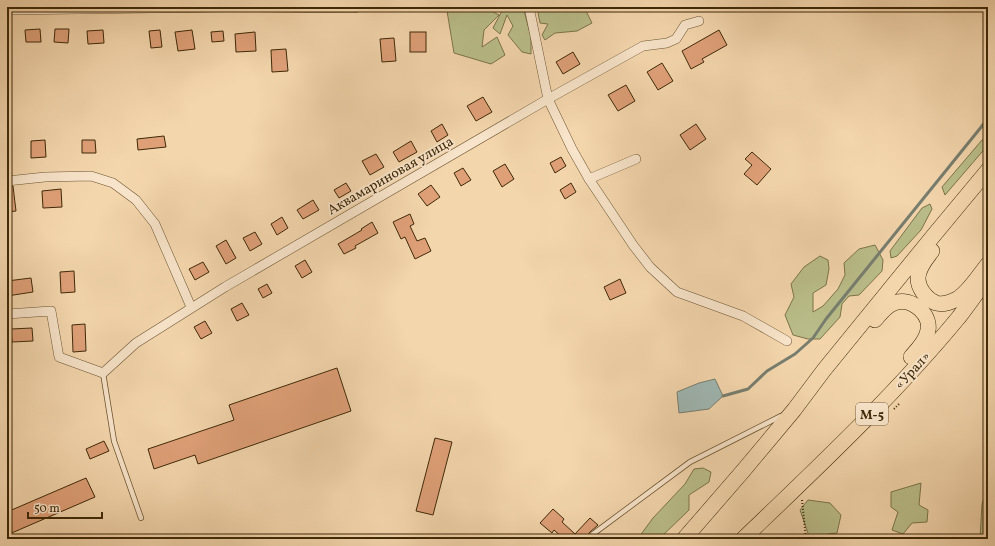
<svg xmlns="http://www.w3.org/2000/svg" width="995" height="546" font-family="Vollkorn,serif">
<rect width="100%" height="100%" fill="#f4d6ad"/>
<filter id="stains"><feTurbulence type="fractalNoise" baseFrequency=".005" numOctaves="4"/><feColorMatrix values="0 0 0 0 .2 0 0 0 0 .09 0 0 0 0 .02 0 0 0 .5 -.17"/></filter>
<radialGradient id="worn" r=".72"><stop offset=".6" stop-color="#630" stop-opacity="0"/><stop offset="1" stop-color="#630" stop-opacity=".3"/></radialGradient>
<g fill="#babe8a" stroke="#7c7449">
<polygon points="440,7 495,7 493,12 499,15 484,30 482,47 497,37 505,55 491,64 454,53 447,11"/>
<polygon points="504,7 523,7 531,37 531,54 522,52 508,35 513,26 507,15 500,34 493,28"/>
<polygon points="537,7 561,7 585,9 592,23 577,31 555,33 545,40 542,35 548,24 540,23"/>
<polygon points="988,138 988,145 945,195 942,187 982,140"/>
<polygon points="930,204 932,209 921,230 897,256 891,258 890,251 922,208"/>
<polygon points="875,245 883,260 882,271 859,295 849,296 842,304 840,317 820,339 808,339 793,335 785,315 794,297 791,284 804,267 820,256 828,260 829,269 826,285 813,293 813,312 823,306 838,289 845,275 844,263 859,249"/>
<polygon points="703,468 711,472 709,482 689,495 689,510 659,539 640,539 639,537 653,518 685,484 694,469"/>
<polygon points="921,483 919,505 928,510 927,522 912,523 903,534 892,530 898,512 891,507 891,492"/>
<polygon points="988,484 988,520 982,539 980,539 982,504"/>
<polygon points="808,500 830,503 841,515 837,533 828,534 828,539 810,539 800,510"/>
</g>
<polygon fill="#9fb7b3" stroke="#787e6f" points="715,379 723,396 709,409 679,413 677,392 699,383"/>
<g fill="none" stroke-linecap="round" stroke-linejoin="round">
<g stroke="#787e6f" stroke-width="3">
<polyline points="988,118 982,126 988,130"/>
<polyline points="723,396 748,389 767,371 795,354 813,338 826,319 982,126"/>
</g>
</g>
<g fill="#dfa078" stroke="#3e2908">
<polygon points="40,29 41,42 26,42 25,30"/>
<polygon points="55,29 69,29 68,43 54,42"/>
<polygon points="103,30 104,43 88,44 87,31"/>
<polygon points="160,30 162,47 151,48 149,31"/>
<polygon points="192,30 195,49 178,51 175,32"/>
<polygon points="719,30 727,45 702,59 704,62 691,69 682,51"/>
<polygon points="223,31 224,41 212,42 211,32"/>
<polygon points="255,32 256,51 236,52 235,34"/>
<rect x="410" y="32" width="16" height="20"/>
<polygon points="394,38 396,61 382,62 380,39"/>
<polygon points="286,49 288,71 272,72 271,50"/>
<polygon points="573,52 580,64 563,74 556,62"/>
<polygon points="662,63 673,81 658,90 647,72"/>
<polygon points="626,85 635,101 618,111 608,95"/>
<polygon points="483,97 492,112 476,121 467,106"/>
<polygon points="442,124 448,135 437,142 431,131"/>
<polygon points="696,124 706,139 690,150 680,135"/>
<polygon points="164,136 166,147 138,150 137,139"/>
<polygon points="45,140 46,157 31,158 31,141"/>
<polygon points="82,140 95,140 96,153 82,153"/>
<polygon points="411,141 417,152 399,162 393,152"/>
<polygon points="752,152 771,169 757,185 744,174 752,165 745,159"/>
<polygon points="376,154 384,167 370,175 362,161"/>
<polygon points="561,157 566,166 555,173 550,163"/>
<polygon points="505,164 514,179 502,187 493,171"/>
<polygon points="463,168 471,180 461,186 454,173"/>
<polygon points="346,183 351,191 339,198 334,190"/>
<polygon points="571,183 576,192 565,199 560,190"/>
<polygon points="431,185 440,197 427,206 418,194"/>
<polygon points="13,186 16,211 7,212 7,187"/>
<polygon points="61,189 62,207 43,208 42,191"/>
<polygon points="313,200 319,210 303,219 297,210"/>
<polygon points="410,214 414,224 410,226 417,241 425,238 431,251 415,259 405,237 401,239 393,222"/>
<polygon points="282,217 288,228 277,235 271,224"/>
<polygon points="372,222 378,233 355,246 356,248 344,254 338,244 362,230 361,229"/>
<polygon points="255,232 262,244 250,251 243,238"/>
<polygon points="226,240 236,258 226,264 216,246"/>
<polygon points="305,260 312,272 302,278 295,266"/>
<polygon points="203,262 209,272 195,280 189,269"/>
<polygon points="74,271 75,292 61,293 60,272"/>
<polygon points="31,278 33,292 7,296 7,281"/>
<polygon points="620,279 626,293 610,300 604,287"/>
<polygon points="267,284 272,293 263,298 258,289"/>
<polygon points="242,303 249,315 237,321 231,309"/>
<polygon points="205,321 212,333 201,339 194,327"/>
<polygon points="85,324 86,351 73,352 72,325"/>
<polygon points="32,328 33,341 12,342 11,329"/>
<polygon points="337,368 351,411 198,464 195,455 154,469 148,449 234,420 229,405"/>
<polygon points="435,438 452,442 433,515 416,511"/>
<polygon points="104,441 109,451 90,459 86,449"/>
<polygon points="86,478 95,497 7,535 7,512"/>
<polygon points="553,509 564,519 562,522 575,534 590,518 598,525 590,532 585,539 564,539 554,530 552,533 540,523"/>
</g>
<g fill="none" stroke-linecap="round" stroke-linejoin="round">
<defs>
<g id="service">
<polyline points="103,373 114,441 141,518"/>
<polyline points="589,539 593,534 690,462 781,416"/>
</g>
<g id="minor">
<polyline points="245,7 355,8 357,7"/>
<polyline points="529,7 548,99 572,149 589,179 633,245 650,267 677,292 743,316 787,341"/>
<polyline points="7,10 224,7"/>
<polyline points="589,179 636,159"/>
<polyline points="7,181 45,177 91,176 113,183 136,200 155,224 191,307"/>
<polyline points="7,314 51,311 59,357 103,373 136,343 225,287 548,99 643,46 667,43 676,39 685,25 699,21"/>
</g>
<g id="trunk">
<path d="M932 251C926 259 918 268 918 278 918 288 926 299 936 303 942 305 951 302 957 299 969 292 979 275 988 264"/>
<path d="M875 320C880 314 886 306 894 303 912 296 934 316 927 334 924 343 917 350 911 357"/>
<polyline points="684,539 743,471 794,410 824,370 934,235 988,170"/>
<path d="M743 539C818 467 893 397 959 317 969 304 978 291 988 278"/>
</g>
</defs>
<use href="#service" stroke="#6c5431" stroke-width="6"/>
<use href="#minor" stroke="#6c5431" stroke-width="10"/>
<use href="#trunk" stroke="#3e2908" stroke-width="16"/>
<g stroke="#3e2908" stroke-width="2" stroke-dasharray="1 2" stroke-linecap="butt">
<polyline points="894,409 900,403"/>
<polyline points="802,500 806,539"/>
</g>
<use href="#service" stroke="#f8e4ca" stroke-width="4.5"/>
<use href="#minor" stroke="#f8e4ca" stroke-width="9"/>
<use href="#trunk" stroke="#f4d6ad" stroke-width="15"/>
</g>
<g text-anchor="middle" stroke-width="3.5" stroke-linejoin="round" paint-order="stroke">
<rect fill="#f8e4ca" stroke="#766142" stroke-width="1" x="856" y="403" width="32" height="22" rx="3"/>
<g font-size="13" font-weight="bold" fill="#3e2908">
<text x="872" y="419">М-5</text>
</g>
<g font-size="14" fill="#3e2908" stroke="#f8e4ca">
<text transform="translate(390 175) rotate(-30)" y="5">Аквамариновая улица</text>
<text transform="translate(912 370) rotate(-48)" y="5">«Урал»</text>
</g>
</g>
<rect width="995" height="546" fill="none" stroke="#f4d6ad" stroke-width="24"/>
<rect x="8" y="8" width="979" height="530" fill="none" stroke="#3e2908" stroke-width="2"/>
<rect x="12" y="12" width="971" height="522" fill="none" stroke="#3e2908"/>
<path d="M28 512v6h74v-6" fill="none" stroke="#3e2908" stroke-width="2"/>
<text x="34" y="512" font-size="12" fill="#3e2908" stroke="#f8e4ca" stroke-width="3" paint-order="stroke">50 m</text>
<rect width="100%" height="100%" filter="url(#stains)"/>
<rect width="100%" height="100%" fill="url(#worn)"/>
</svg>
